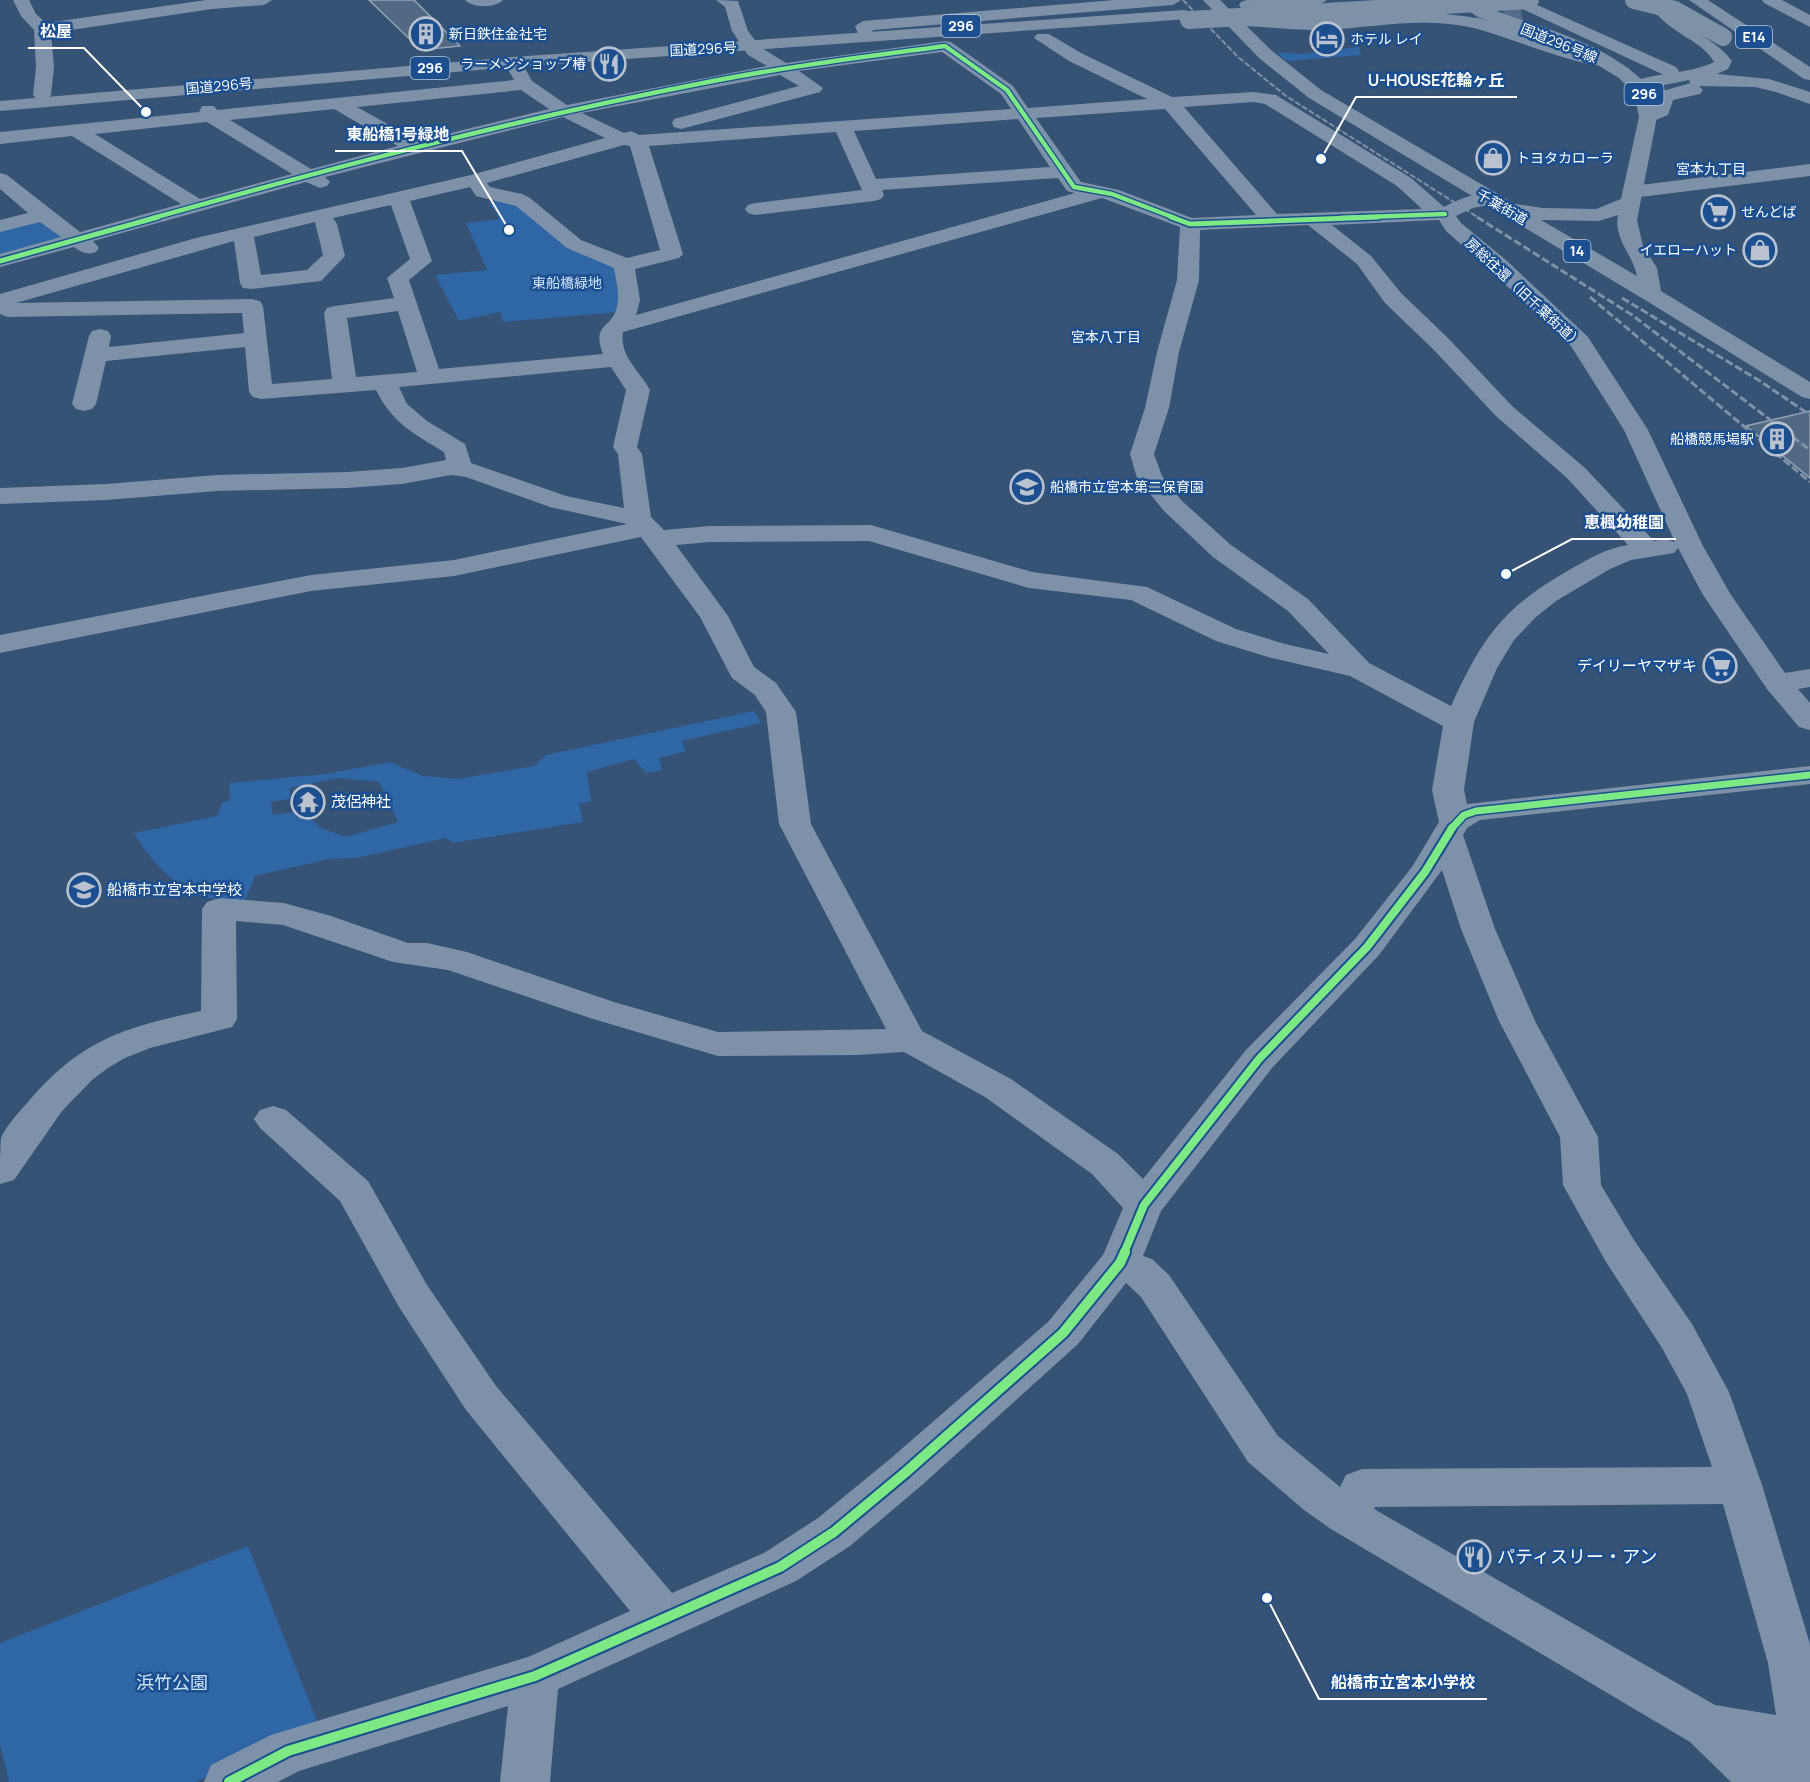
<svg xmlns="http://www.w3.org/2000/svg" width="1810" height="1782" font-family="Manrope,'Noto Sans JP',sans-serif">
<rect width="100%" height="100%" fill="#365274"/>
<g fill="#2f66a5" fill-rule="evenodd">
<polygon points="1359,47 1361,55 1290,61 1285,60 1277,52 1302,54"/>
<polygon points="510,199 618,266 622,312 503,322 500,312 459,321 435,275 487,270 466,223 500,219 489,202"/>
<polygon points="41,220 64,237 0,257 0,229"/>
<path d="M754 711 761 723 682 741 686 751 659 758 662 770 646 773 634 759 587 772 591 801 579 804 583 822 453 843 446 838 357 858 329 859 255 876 245 901C230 900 212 900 198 895 170 883 148 857 134 833L217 816 221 806V803L230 800 229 783 326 774 390 762 423 776 458 779 534 766 546 755ZM338 778 379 782 398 822 346 837 319 827 309 816 298 818 295 812 273 815 271 802 290 799V788Z"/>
<polygon points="248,1546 317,1721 196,1782 9,1782 0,1744 0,1643"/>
</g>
<g fill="#526984" stroke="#92a2b6" stroke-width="1.5">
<polygon points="369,0 414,0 460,46 421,50"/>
<polygon points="1810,411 1810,478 1746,426"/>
</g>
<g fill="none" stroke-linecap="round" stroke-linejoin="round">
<polyline stroke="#546c89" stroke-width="18" stroke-dasharray="18 9" stroke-linecap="butt" points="1477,19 1521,10"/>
<g fill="#7d92a8" fill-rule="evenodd">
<polygon points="13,0 29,0 36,14 46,23 206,0 272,0 264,5 212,9 51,33 54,67 51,95 48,99 36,99 33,95 36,67 34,30 21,16"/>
<path d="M465 0H503C496 8 472 8 465 0Z"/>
<path d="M716 0 738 1 748 31 760 47 786 63 945 41 951 42 1013 86 1028 108 1147 99 1069 61 1034 38 1037 34H1049L1081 53 1172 97 1254 92 1276 95 1411 178 1444 207C1460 199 1479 190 1497 195L1500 199 1497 203 1473 208 1456 216 1461 223 1506 260 1588 337 1648 430 1703 546 1731 595 1785 673 1810 669V687L1798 689 1810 703V730L1799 727 1767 689 1703 595 1678 548 1674 553 1631 560 1610 569 1556 601 1536 617 1514 640 1497 668 1474 722 1464 790 1467 804 1810 766V784L1480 820 1467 828 1463 835 1495 929 1535 1021 1598 1137 1601 1185 1634 1240 1692 1324 1729 1392 1762 1485 1810 1644V1782H1731L1690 1742 1331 1529 1304 1510 1248 1462 1141 1297 1126 1283 1078 1344 922 1485 850 1546 796 1581 558 1689 550 1782H500L508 1706 299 1771 278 1782H204L211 1765 271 1735 528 1657 630 1611 466 1410 399 1307 340 1201 260 1128 254 1119 260 1110 273 1106 286 1110 368 1181 427 1285 496 1386 672 1593 764 1553 818 1518 890 1459 1048 1322 1103 1255 1123 1208 1092 1174 985 1097 904 1052 857 1055 718 1056 590 1018 448 970 393 962 283 925 236 921 237 1019 232 1027 150 1048 125 1058 108 1068 92 1080 62 1111 14 1180 0 1184C0 1173 0 1148 1 1138 6 1126 19 1112 28 1102 80 1040 125 1027 201 1011L202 909 207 902 219 898 284 903 331 916 408 943H427L467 952 614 1002 718 1032 886 1029 779 824 766 712 755 695 732 678 700 617 641 537 454 576 311 591 0 653V635L311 575 454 560 627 524 550 507 466 477 451 475 402 484 347 488 217 491 106 500 0 504V488L106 484 217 475 347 472 402 468 446 460 444 452C413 433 393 424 376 390L261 399 253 397 249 392 245 347 106 361 96 404 92 409 84 411 76 409 72 404 89 336 92 331 100 329 108 331 111 336 109 347 244 333 242 313 8 317 0 314V294L196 238 471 175 605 138 563 117 325 177 330 182 327 186 320 188 306 182 93 241 99 248 96 252C87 255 82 253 74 247L0 267V254L61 237 40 222 0 232V220L28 213 0 189V173L7 175 80 232 181 204 72 136 0 144V132L199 112 202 106H214L217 110 514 80 504 62 507 58H519L532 81 567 105 767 66 748 55 732 31 725 7ZM942 52 1001 94 1011 109 639 135 631 131 624 133 582 113 780 75 799 86 674 119 672 123 674 127 681 129 820 92 823 88 799 71ZM521 90 549 109 418 141 357 107ZM1254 102 1265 104 1397 186 1422 209 1277 214 1184 107ZM334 109 398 146 311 169 230 120ZM1165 109 1256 215 1192 218 1119 190 1081 182 1036 118ZM1018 119 1050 167 876 179 854 131ZM207 122 292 174 200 199 95 134ZM836 132 862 190 755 203 748 205 745 209 748 213 755 215 874 201 881 199 884 195 882 190 1058 178 1067 191 1075 193 636 315 640 300 635 269 679 258 683 254 649 146ZM624 145 630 146 660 250 627 258 581 240 530 198 522 194 490 187 487 183ZM470 187 476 196 516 206 567 248 614 268C616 281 620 294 617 307 612 329 591 323 603 354L439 369 409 280 432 261 410 201ZM1102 198 1180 227 1177 280 1157 352 1145 408 1130 454 1137 478 1164 511 1213 557 1288 611 1329 654 1285 644 1236 629 1147 587 1032 572 871 525 710 526 664 530 651 517 642 454 637 447 650 390C640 371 619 356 623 332ZM391 205 410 259 387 278 394 298 335 306 327 308 324 313 332 379 272 384 263 306 260 301 252 299 16 303 234 241 240 283 243 288 251 289 321 281 345 256 337 224 333 218ZM1439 220 1446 231 1490 270 1571 346 1624 430 1675 542 1665 539 1654 541 1585 468 1512 406 1449 339 1401 293 1371 256 1332 225ZM315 222 323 255 307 270 261 275 254 237ZM1308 225 1357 264 1385 303 1433 349 1496 416 1567 478 1628 545C1607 548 1588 559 1569 570 1502 609 1483 636 1451 706L1369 663 1308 599 1231 545 1182 501 1162 476 1154 454 1169 408 1179 352 1199 280 1200 230ZM398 311 417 372 356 377 347 318ZM611 367 626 390 613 447 618 454 624 508 566 496 471 463 465 444 427 421 407 404 399 387ZM869 541 1029 588 1131 600 1216 641 1268 657 1350 676 1443 726 1432 790 1439 822 1412 867 1355 939 1246 1050 1143 1179 1118 1154 1011 1079 922 1031 811 824 796 712 776 683 754 667 728 616 676 545 710 542ZM1442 870 1461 929 1499 1021 1560 1137 1563 1185 1606 1262 1662 1348 1687 1394 1712 1467 1362 1469 1346 1475 1340 1487 1278 1436 1169 1275 1152 1259 1143 1256 1161 1211 1272 1068 1379 955ZM1723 1504 1768 1663 1776 1715 1715 1705 1374 1509 1375 1507Z"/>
<polygon points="1114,0 1181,0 1173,5 873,30 871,36 859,36 855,26 863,21"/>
<polygon points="1526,0 1676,67 1679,71 1676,75 1664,75 1520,8 1518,5 1520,2"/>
<polygon points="1762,0 1782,0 1810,15 1810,27 1764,3"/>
<path d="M1412 11C1441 14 1471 15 1499 23 1537 34 1572 48 1610 57L1613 61 1610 65C1585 71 1501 33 1469 27 1421 17 1375 27 1327 30 1300 31 1271 27 1244 26L1236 21 1244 16 1325 20Z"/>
<polygon points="1691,83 1697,84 1703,90 1700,94 1673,100 1668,115 1648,123 1641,121 1639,117 1641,113 1653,108 1659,92"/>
<polygon points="1810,164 1810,176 1632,198 1625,196 1622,192 1625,188 1632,186"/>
</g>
<g fill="#7e92a7" fill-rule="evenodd">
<path d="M1203 0H1220L1271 50 1321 90 1515 204 1543 208 1596 209 1621 199 1639 117 1634 93 1619 78 1581 55 1476 16 1455 0H1474L1488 8C1539 27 1600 41 1641 79 1665 72 1692 73 1714 62 1700 37 1665 34 1647 0H1663C1678 28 1713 35 1732 61L1728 69 1717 74 1769 79 1810 92V104L1776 92 1755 87 1697 86 1691 85 1689 80 1650 88 1657 117 1637 220 1643 246 1657 268 1661 291 1810 382V399L1802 397 1650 303 1309 98 1259 58ZM1618 215C1613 238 1633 255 1637 276L1541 220 1599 221Z"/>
<polygon points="1247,0 1327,0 1319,5 1241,8 1239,5 1241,2"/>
<polygon points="1689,0 1708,0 1810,67 1810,80 1804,79"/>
<polygon points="1183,10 1189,11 1191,15 1189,19 513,67 0,111 0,101 513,57"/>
</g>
<polyline stroke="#7e92a7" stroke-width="2" stroke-dasharray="6 2" stroke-linecap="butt" points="1183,0 1238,57 1286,96 1479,218"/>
<g stroke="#7e92a7" stroke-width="3" stroke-dasharray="8 3" stroke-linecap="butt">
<polyline points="1477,217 1632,315 1810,450"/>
<polyline points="1590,297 1810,482"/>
<polyline points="1622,298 1760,381 1810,415"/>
</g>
<g stroke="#7e92a7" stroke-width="18">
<polyline points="1634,0 1675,10 1723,37"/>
<polyline points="1189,20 1530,0"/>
</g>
<defs>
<g id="cycleway-far4">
<path d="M153 218C335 167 517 119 703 83 783 67 864 57 945 46L1007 90 1074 187 1112 194 1175 218"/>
<polyline points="1340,218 1445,214"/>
</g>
<g id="cycleway-far3">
<polyline points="1171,217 1190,224 1378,217"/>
<polyline points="0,261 158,217"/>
</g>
<polyline id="cycleway-far2" points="1451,829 1464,815 1476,811 1810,775"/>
<polyline id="cycleway-far1" points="1124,1253 1144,1205 1259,1059 1367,947 1425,872 1452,828"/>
<polyline id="cycleway" points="229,1782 288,1751 535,1676 780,1567 834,1532 906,1472 1063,1333 1120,1263 1125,1252"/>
</defs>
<use href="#cycleway-far4" stroke="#1b4f8f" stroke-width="7"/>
<use href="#cycleway-far3" stroke="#1b4f8f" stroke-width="8"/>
<use href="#cycleway-far2" stroke="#1b4f8f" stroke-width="10"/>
<use href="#cycleway-far1" stroke="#1b4f8f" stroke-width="12"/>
<use href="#cycleway" stroke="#1b4f8f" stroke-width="14"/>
<use href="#cycleway-far4" stroke="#7ce984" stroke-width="4.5"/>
<use href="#cycleway-far3" stroke="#7ce984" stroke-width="5"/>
<use href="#cycleway-far2" stroke="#7ce984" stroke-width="7"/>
<use href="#cycleway-far1" stroke="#7ce984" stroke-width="8"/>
<use href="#cycleway" stroke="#7ce984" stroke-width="10"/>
</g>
<defs>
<symbol id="building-ring" viewBox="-11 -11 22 22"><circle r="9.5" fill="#1b4f8f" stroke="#b9c2ce" stroke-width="1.5"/><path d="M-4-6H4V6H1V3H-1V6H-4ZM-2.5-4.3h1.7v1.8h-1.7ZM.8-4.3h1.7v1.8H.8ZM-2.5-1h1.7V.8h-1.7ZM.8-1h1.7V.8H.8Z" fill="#b9c2ce"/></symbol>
<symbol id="hotel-ring" viewBox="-11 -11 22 22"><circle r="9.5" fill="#1b4f8f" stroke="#b9c2ce" stroke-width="1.5"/><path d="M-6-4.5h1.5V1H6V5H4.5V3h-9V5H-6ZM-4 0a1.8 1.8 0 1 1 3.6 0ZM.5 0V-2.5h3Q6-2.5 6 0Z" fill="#b9c2ce"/></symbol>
<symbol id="restaurant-ring" viewBox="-11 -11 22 22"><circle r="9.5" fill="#1b4f8f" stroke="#b9c2ce" stroke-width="1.5"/><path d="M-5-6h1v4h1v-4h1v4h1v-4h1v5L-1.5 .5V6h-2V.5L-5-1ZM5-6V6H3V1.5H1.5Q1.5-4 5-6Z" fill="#b9c2ce"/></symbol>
<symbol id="shop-ring" viewBox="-11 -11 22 22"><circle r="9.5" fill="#1b4f8f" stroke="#b9c2ce" stroke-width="1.5"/><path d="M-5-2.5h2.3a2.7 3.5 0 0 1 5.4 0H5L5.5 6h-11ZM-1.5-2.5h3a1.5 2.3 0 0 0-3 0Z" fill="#b9c2ce"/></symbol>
<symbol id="supermarket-ring" viewBox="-11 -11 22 22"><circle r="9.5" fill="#1b4f8f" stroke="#b9c2ce" stroke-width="1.5"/><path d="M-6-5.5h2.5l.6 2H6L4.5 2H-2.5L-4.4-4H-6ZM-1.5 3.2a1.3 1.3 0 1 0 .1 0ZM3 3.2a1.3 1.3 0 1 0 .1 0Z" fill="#b9c2ce"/></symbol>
<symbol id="school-ring" viewBox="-11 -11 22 22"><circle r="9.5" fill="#1b4f8f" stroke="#b9c2ce" stroke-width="1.5"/><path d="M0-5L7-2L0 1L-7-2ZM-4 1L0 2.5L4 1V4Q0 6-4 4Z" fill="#b9c2ce"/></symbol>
<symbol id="temple-ring" viewBox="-11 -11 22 22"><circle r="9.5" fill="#1b4f8f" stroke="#b9c2ce" stroke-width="1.5"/><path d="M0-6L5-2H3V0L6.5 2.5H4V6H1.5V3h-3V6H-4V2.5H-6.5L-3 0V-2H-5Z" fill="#b9c2ce"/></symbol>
</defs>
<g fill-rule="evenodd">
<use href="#building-ring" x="407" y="15" width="38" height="38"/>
<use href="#hotel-ring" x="1308" y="20" width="38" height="38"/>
<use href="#restaurant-ring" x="590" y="45" width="38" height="38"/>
<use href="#shop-ring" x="1474" y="139" width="38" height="38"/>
<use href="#supermarket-ring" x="1699" y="193" width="38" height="38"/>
<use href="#shop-ring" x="1741" y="231" width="38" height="38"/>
<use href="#building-ring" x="1758" y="420" width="38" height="38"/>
<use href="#school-ring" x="1008" y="468" width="38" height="38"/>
<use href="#supermarket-ring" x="1701" y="647" width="38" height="38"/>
<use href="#temple-ring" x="289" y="783" width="38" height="38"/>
<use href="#school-ring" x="65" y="871" width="38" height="38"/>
<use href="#restaurant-ring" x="1455" y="1538" width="38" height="38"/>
</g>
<g text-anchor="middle" stroke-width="5" stroke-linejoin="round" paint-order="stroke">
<g fill="#1b4f8f" stroke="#bbcadd" stroke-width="1.5">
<rect x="941.5" y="15" width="39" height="22" rx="4.5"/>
<rect x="1736" y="26" width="36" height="22" rx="4.5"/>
<rect x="410.5" y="57" width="39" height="22" rx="4.5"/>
<rect x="1624.5" y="83" width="39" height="22" rx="4.5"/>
<rect x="1563.5" y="240" width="27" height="22" rx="4.5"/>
</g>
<g font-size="14" font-weight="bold" fill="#fff">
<text x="961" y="31">296</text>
<text x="1754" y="42">E14</text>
<text x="430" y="73">296</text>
<text x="1644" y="99">296</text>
<text x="1577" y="256">14</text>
</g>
<g font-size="14" fill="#fff" stroke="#1b4f8f" text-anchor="start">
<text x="449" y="39">新日鉄住金社宅</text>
<text x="1350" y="44">ホテル レイ</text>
<text x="586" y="69" text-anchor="end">ラーメンショップ椿</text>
<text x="1516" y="163">トヨタカローラ</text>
<text x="1741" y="217">せんどば</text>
<text x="1737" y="255" text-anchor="end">イエローハット</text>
<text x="1754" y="444" text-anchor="end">船橋競馬場駅</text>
<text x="1050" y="492">船橋市立宮本第二保育園</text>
</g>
<g font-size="14" fill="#fff" stroke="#1b4f8f">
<text transform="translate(1559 43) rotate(22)" y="5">国道296号線</text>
<text transform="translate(703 49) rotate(-3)" y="5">国道296号</text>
<text transform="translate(219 86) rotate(-5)" y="5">国道296号</text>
<text transform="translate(1502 207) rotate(30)" y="5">千葉街道</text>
<text transform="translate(1524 293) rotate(43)" y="5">房総往還（旧千葉街道）</text>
</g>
<g font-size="14" fill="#fff" stroke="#1b4f8f">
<text x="1711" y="174">宮本九丁目</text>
<text x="1106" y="342">宮本八丁目</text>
</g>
<g font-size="14" fill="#cfe3fa" stroke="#1b4f8f">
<text x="567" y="288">東船橋緑地</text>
</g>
<g font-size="15" fill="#fff" stroke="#1b4f8f" text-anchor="start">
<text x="1697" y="671" text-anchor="end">デイリーヤマザキ</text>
<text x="331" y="807">茂侶神社</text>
<text x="107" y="895">船橋市立宮本中学校</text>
</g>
<g font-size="18" fill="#fff" stroke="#1b4f8f" text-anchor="start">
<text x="1497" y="1563">パティスリー・アン</text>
</g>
<g font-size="18" fill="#cfe3fa" stroke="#1b4f8f">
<text x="172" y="1689">浜竹公園</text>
</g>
</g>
<path fill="none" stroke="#fff" stroke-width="2" d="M146 112L84 48H28M1321 159L1356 97H1517M509 230L462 151H335M1506 574L1572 539H1676M1267 1598L1319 1699H1487"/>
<g fill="#fff" stroke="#1b4f8f" stroke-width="2">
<circle cx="146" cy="112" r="6"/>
<circle cx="1321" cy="159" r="6"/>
<circle cx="509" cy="230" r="6"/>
<circle cx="1506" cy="574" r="6"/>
<circle cx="1267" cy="1598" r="6"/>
</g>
<g font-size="16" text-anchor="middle" font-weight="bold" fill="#fff" stroke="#1b4f8f" stroke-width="5" stroke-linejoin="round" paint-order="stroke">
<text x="56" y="37">松屋</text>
<text x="1436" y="86">U-HOUSE花輪ヶ丘</text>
<text x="398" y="140">東船橋1号緑地</text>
<text x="1624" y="528">恵楓幼稚園</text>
<text x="1403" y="1688">船橋市立宮本小学校</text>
</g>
</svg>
